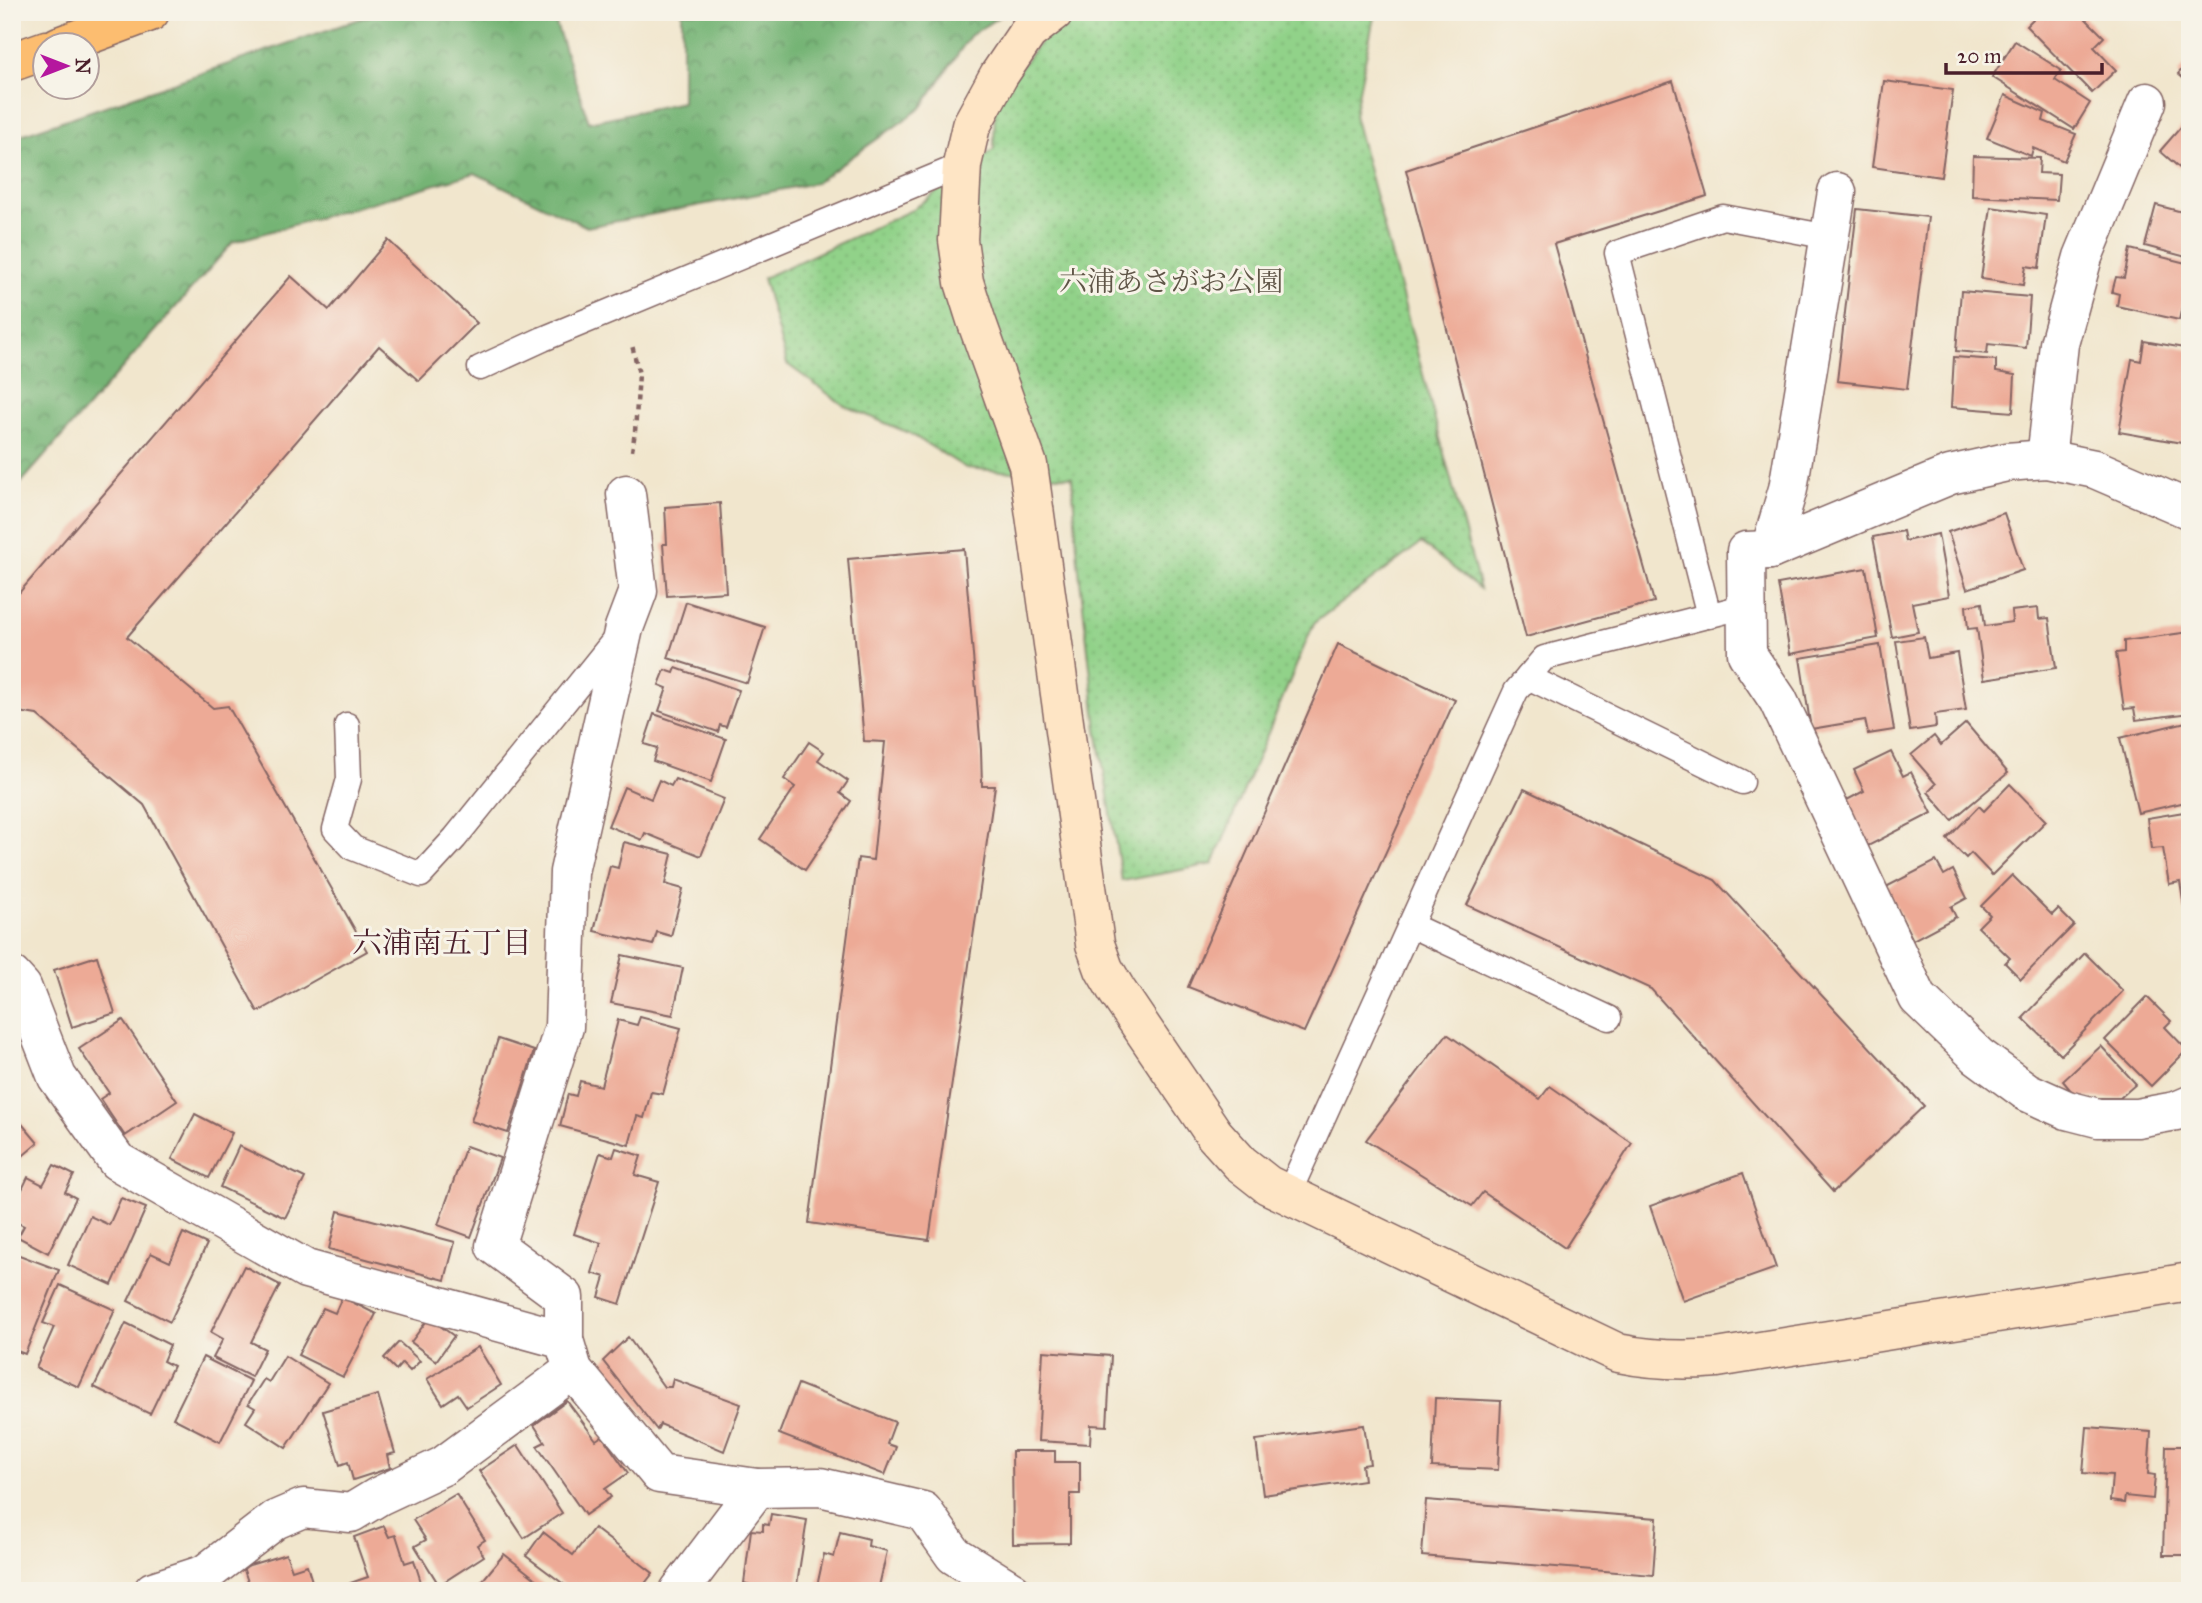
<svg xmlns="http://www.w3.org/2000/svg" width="2202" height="1603" font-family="'IM FELL Great Primer','Noto Serif JP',serif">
<defs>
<pattern id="green-dots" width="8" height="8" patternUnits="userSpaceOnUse" patternTransform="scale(1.75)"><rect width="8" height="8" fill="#91d289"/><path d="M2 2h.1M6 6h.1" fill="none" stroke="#7fb476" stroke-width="1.8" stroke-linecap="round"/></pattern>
<pattern id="forest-crowns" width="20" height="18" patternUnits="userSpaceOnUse" patternTransform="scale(1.75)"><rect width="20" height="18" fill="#74b475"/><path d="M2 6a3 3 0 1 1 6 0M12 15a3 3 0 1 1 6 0" fill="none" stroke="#619260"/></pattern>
</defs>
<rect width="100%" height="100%" fill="#f7f3e8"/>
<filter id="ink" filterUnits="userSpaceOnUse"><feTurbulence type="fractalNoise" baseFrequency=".0143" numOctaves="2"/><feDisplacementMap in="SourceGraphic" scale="14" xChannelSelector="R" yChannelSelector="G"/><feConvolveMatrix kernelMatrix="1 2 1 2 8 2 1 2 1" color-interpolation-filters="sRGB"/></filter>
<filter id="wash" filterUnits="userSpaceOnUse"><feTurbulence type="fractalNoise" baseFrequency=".00686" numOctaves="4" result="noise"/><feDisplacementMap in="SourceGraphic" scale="28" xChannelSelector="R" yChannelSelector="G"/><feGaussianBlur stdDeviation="1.57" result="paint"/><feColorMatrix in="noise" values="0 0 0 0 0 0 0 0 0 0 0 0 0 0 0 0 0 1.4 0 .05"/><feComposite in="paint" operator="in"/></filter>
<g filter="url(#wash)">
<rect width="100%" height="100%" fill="#f1e6cd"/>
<polygon fill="url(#green-dots)" stroke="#6e785a" stroke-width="2" points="1063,12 1375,12 1354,115 1480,589 1421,543 1314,623 1213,864 1122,881 1097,729 1078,562 1072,477 966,468 909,433 845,406 787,364 763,278 912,210 994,149 995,101"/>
<polygon fill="url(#forest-crowns)" stroke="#5f6a50" stroke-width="2" points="380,12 552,12 589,122 682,102 682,12 1006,12 970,36 921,108 815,183 587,227 475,173 233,242 12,493 12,138"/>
<g id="blocks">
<g fill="#edaa96">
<polygon points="2040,12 2055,12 2057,15 2060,12 2079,12 2104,37 2094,47 2116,70 2092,93 2026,26"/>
<polygon points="2015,41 2061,70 2055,80 2090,103 2074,129 1992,77"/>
<polygon points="2190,60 2190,84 2178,74"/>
<polygon points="1673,81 1707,196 1554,244 1654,602 1526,637 1406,170"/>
<polygon points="1884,81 1953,90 1941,177 1872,167"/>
<polygon points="2005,95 2045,113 2043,121 2076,134 2064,161 2033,148 2031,156 1987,138"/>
<polygon points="2187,120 2190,122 2190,177 2160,151"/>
<polygon points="1973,156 2040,158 2039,173 2059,174 2057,200 1972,196"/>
<polygon points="2156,205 2190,214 2190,258 2145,246"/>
<polygon points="1991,207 2046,215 2039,268 2026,266 2023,285 1981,279"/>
<polygon points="1857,209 1928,217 1907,389 1837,381"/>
<polygon points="388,240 477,323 419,381 379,346 127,637 213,708 228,706 367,951 258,1012 144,805 37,715 12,711 12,601 291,276 329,310"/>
<polygon points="2130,249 2190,264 2190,272 2179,320 2117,306 2119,294 2112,292 2116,277 2124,278"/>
<polygon points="1961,291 2030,297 2026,348 1988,344 1987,354 1956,351"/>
<polygon points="2144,341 2190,349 2190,399 2182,443 2119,432 2132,359 2141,361"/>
<polygon points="1954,357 1996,360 1996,372 2015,375 2013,412 1951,407"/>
<polygon points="720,503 726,592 667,596 663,544 667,544 665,507"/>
<polygon points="2004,513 2023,570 1967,589 1948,532"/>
<polygon points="1903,531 1905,541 1938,534 1949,596 1912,603 1918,632 1892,637 1873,537"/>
<polygon points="964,549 981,750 982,786 995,786 929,1240 809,1223 858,858 873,860 885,742 864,741 848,559"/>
<polygon points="1866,568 1878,638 1790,654 1778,584"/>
<polygon points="686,602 765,627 747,683 668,658"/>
<polygon points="1982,603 1985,626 2012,622 2011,611 2038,608 2039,619 2049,618 2056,668 1984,679 1977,628 1968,629 1966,606"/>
<polygon points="2190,632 2190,713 2136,720 2134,708 2124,709 2116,653 2124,652 2124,641"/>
<polygon points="1924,637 1928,658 1957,653 1966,710 1935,714 1936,727 1910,731 1896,641"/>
<polygon points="1338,644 1455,700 1304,1032 1188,987"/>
<polygon points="1880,645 1894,730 1868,734 1865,720 1811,729 1800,658"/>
<polygon points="676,668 739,690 726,727 720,725 718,732 659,711 667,688 659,685 665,670 674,673"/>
<polygon points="654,714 726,739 711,782 653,761 657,748 644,744"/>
<polygon points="2190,721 2190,801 2138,813 2120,738"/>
<polygon points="1966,723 2008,773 1952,820 1928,792 1936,784 1911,755 1934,736 1941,745"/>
<polygon points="809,742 824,752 818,760 848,781 840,793 851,801 805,870 760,839 795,787 784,779"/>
<polygon points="1891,752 1903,776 1911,772 1932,813 1868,846 1845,801 1864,791 1854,770"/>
<polygon points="675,779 724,799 701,856 645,833 642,840 608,826 624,787 651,799 659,780 671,786"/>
<polygon points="2010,784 2046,821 1992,875 1971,853 1966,858 1947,839 1979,806 1984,811"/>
<polygon points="1524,789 1715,880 1924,1106 1833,1192 1651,989 1467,905"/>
<polygon points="2190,811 2190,913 2185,913 2180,882 2169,884 2163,848 2151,849 2147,818"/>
<polygon points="624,842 672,854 665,884 683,889 671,936 657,932 653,945 594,931 610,866 618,868"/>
<polygon points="1936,861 1944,875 1953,870 1967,898 1951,907 1956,917 1913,940 1886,887"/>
<polygon points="2012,875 2052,915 2058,909 2074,925 2021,979 2005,963 2010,958 1978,927 1990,915 1981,906"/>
<polygon points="2085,953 2123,991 2061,1055 2023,1018"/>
<polygon points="622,955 683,968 673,1015 611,1003"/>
<polygon points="97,956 115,1013 72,1027 54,970"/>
<polygon points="2147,997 2171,1021 2165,1027 2187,1050 2151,1086 2105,1040"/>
<polygon points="640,1017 681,1028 663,1094 651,1092 644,1118 637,1116 629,1145 560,1126 568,1094 576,1096 580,1081 601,1086 618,1020 637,1025"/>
<polygon points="123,1020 177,1101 125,1136 100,1099 109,1093 79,1049"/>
<polygon points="1447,1034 1540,1099 1550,1086 1632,1143 1565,1248 1483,1192 1472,1206 1366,1140"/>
<polygon points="498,1039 534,1051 508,1133 471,1121"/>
<polygon points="2101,1046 2136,1084 2120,1098 2077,1098 2063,1081"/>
<polygon points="12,1112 38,1143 12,1165"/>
<polygon points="195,1114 232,1133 209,1178 172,1159"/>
<polygon points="239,1146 305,1178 285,1218 220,1187"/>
<polygon points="466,1146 500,1158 471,1237 438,1225"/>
<polygon points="616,1148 641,1156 635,1175 659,1182 620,1304 599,1297 605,1277 592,1273 601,1243 574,1234 600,1153 613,1157"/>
<polygon points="54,1165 74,1175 65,1192 76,1198 48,1253 18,1237 24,1226 12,1220 12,1210 28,1177 43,1185"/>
<polygon points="1743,1173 1776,1268 1683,1301 1650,1206"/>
<polygon points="121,1198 146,1208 112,1285 68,1265 90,1216 109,1225"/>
<polygon points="338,1211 455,1242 445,1280 329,1249"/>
<polygon points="183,1233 207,1244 170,1322 128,1301 151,1253 170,1262"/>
<polygon points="14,1253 59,1270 25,1354 12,1349 12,1257"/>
<polygon points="244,1266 280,1285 251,1342 265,1349 251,1377 213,1358 223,1339 211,1332"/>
<polygon points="60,1285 115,1310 79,1387 36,1368 54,1327 43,1323"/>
<polygon points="342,1297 376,1314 343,1377 298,1355 323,1308 335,1313"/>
<polygon points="429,1318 454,1336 436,1361 411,1342"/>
<polygon points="126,1323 170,1345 163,1361 173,1366 150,1414 94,1387"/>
<polygon points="628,1337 664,1387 671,1387 673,1379 741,1404 724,1451 660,1424 657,1430 603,1361"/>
<polygon points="399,1342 420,1361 410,1371 402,1363 396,1370 384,1358"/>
<polygon points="478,1347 501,1385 467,1407 458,1394 443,1404 427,1379"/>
<polygon points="1043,1351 1111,1356 1107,1426 1091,1425 1090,1444 1038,1441"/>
<polygon points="285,1356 328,1383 286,1448 246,1422 255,1408 248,1404 264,1379 269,1382"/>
<polygon points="203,1357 251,1381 220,1442 173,1418"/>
<polygon points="798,1384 895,1422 887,1444 896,1447 885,1475 779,1434"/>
<polygon points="378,1395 395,1453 387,1455 390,1468 353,1480 348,1462 340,1465 323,1411"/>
<polygon points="1435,1398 1501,1401 1498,1470 1432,1467"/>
<polygon points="567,1401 596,1440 602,1436 628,1473 605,1489 611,1497 585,1515 537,1446 545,1442 534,1425"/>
<polygon points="1364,1425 1370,1464 1362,1465 1364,1480 1263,1495 1256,1440"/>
<polygon points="2087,1427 2151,1432 2148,1474 2155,1475 2153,1499 2125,1496 2124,1503 2110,1501 2112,1475 2083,1473"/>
<polygon points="518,1445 562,1513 524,1538 479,1471"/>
<polygon points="2166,1446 2190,1446 2190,1555 2163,1555"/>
<polygon points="1012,1451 1055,1451 1055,1462 1080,1462 1080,1494 1070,1494 1070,1543 1013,1544"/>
<polygon points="12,1489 17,1489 16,1533 12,1533"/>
<polygon points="456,1494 485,1540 477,1545 484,1556 439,1585 415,1546 426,1540 413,1520"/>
<polygon points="1426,1500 1657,1518 1653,1575 1422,1556"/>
<polygon points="771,1514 807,1520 796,1591 750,1591 750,1585 744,1583 751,1530 763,1531 763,1524 769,1525"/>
<polygon points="384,1526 389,1537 396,1535 405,1563 414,1560 421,1582 395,1591 353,1591 350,1583 368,1577 354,1537"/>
<polygon points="594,1528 653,1573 639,1591 573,1591 526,1556 543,1532 573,1555"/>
<polygon points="840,1532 869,1539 868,1546 887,1551 878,1591 816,1591 824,1554 834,1557"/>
<polygon points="286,1554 292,1570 307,1565 315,1591 251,1591 243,1567"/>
<polygon points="504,1554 551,1591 474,1591"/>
</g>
</g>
</g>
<g filter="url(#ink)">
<use href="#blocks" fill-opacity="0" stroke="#846564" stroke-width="2"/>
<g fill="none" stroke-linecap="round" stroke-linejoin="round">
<defs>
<g id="lane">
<polyline points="480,368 543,339 962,165"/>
<polyline points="1709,616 1617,253 1723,217 1829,237"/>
<polyline points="1528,677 1742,782"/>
<polyline points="347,725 349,779 335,829 353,848 421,875 455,838 617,637"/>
<polyline points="1410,925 1609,1018"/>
<polyline points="1288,1195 1516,691 1544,658 1746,606"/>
</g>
<g id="street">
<polyline points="2046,459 2059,344 2083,257 2147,102"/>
<polyline points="2190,510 2095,469 2046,459 2007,462 1950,475 1770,550 1746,551 1747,654 1778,700 1918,998 1978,1056 2027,1092 2067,1110 2098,1118 2137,1118 2176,1111 2190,1105"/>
<polyline points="1770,550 1788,489 1837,192"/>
<polyline points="12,976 22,987 57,1077 117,1161 306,1269 564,1340 573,1370 659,1474 757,1488 820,1487 923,1511 954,1555 1012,1591"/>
<polyline points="564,1340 564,1297 495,1246 564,1027 569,872 624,628 638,591 626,494"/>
<polyline points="153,1591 205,1574 275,1520 303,1508 351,1513 379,1496 443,1466 573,1370"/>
<polyline points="679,1591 757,1488"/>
</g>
<path id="secondary" d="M1054 12 1028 32 999 75 971 126 962 165 958 240 964 282 976 320 1028 465 1095 944 1104 969 1117 991 1214 1134 1240 1163 1268 1185 1618 1353C1652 1360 1683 1361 1717 1358L2190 1282"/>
<g id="highway">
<polyline points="59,46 150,12"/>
<polyline points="12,62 46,50"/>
</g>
</defs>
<use href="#lane" stroke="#846564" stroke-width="27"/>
<use href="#street" stroke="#846564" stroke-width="41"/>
<use href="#secondary" stroke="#846564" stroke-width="41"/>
<use href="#highway" stroke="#846564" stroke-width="41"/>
<polyline stroke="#846564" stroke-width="4.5" stroke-dasharray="5 5" stroke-linecap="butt" points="632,451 635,432 639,374 632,345"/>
<use href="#lane" stroke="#fff" stroke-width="24"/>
<use href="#street" stroke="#fff" stroke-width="38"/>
<use href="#secondary" stroke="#fee5c5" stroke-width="38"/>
<use href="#highway" stroke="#fcbd6f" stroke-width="38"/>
</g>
</g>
<g text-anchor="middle" stroke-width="6" stroke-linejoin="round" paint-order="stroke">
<g font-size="28" fill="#5f5547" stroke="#f7f3e8">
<text x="1171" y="291">六浦あさがお公園</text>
</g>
<g font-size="30" fill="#4a1f2b" stroke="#f7f3e8">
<text x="442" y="953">六浦南五丁目</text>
</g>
</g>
<rect width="2202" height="1603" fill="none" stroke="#f7f3e8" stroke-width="42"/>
<g transform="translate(66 66) rotate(90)"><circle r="33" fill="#f7f3e8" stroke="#b29e9c" stroke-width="2"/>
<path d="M0-5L12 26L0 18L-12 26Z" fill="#b5179e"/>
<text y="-10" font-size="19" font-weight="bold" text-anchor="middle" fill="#4a1f2b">N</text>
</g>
<path d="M1946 63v10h156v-10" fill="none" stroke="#4a1f2b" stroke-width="3.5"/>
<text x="1957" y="63" font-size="21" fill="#4a1f2b" stroke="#f7f3e8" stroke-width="5" paint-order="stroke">20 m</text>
</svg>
